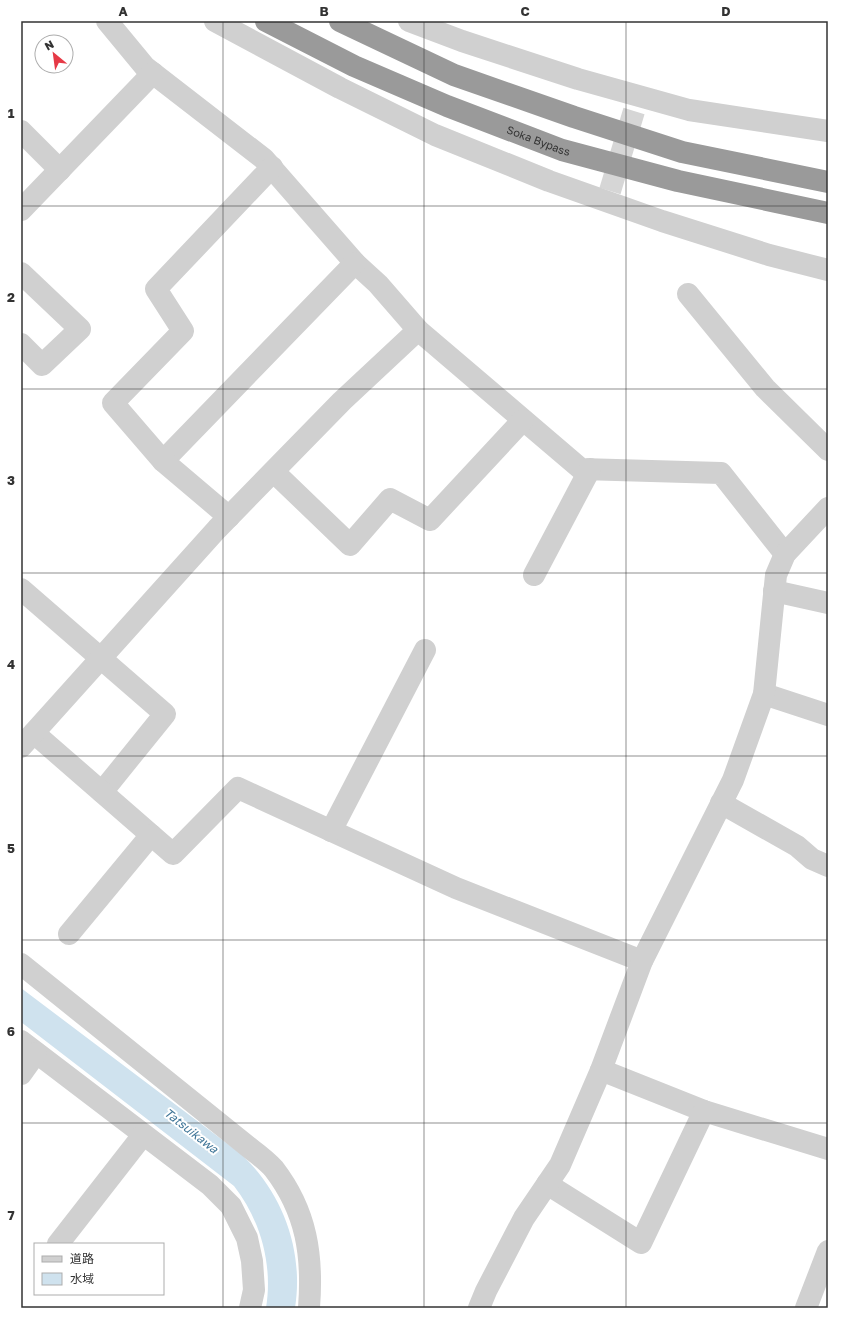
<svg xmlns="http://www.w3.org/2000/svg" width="849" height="1329" font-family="'Golos Text','Noto Sans JP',sans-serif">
<rect width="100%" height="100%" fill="#fff"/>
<path fill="#cfe2ee" d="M21 988 241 1154C283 1193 304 1251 295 1308H266C273 1265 261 1221 234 1186L21 1022Z"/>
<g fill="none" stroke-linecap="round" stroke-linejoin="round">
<polyline stroke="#d6d6d6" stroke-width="22" stroke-dasharray="22 11" stroke-linecap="butt" points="610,191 634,111"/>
<g stroke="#d0d0d0" stroke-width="22">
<polyline points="107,21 145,67 264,159 355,263 378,284 418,330 581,469 721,473 785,554"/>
<polyline points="215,21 340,88 435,135 549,181 662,221 769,255 828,270"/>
<polyline points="409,21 462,41 578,79 689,110 828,131"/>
<polyline points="21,131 60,170"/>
<polyline points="21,210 153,73"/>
<polyline points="21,273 80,329 42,365 21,344"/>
<polyline points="688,294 765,388 828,450"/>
<polyline points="163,461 355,263"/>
<polyline points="274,472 350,545 390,499 430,520 523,420"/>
<polyline points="229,517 163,461 113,403 183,331 156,289 272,167"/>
<polyline points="534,575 590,469"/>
<polyline points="21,589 165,714 102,792"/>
<polyline points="774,591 828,603"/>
<polyline points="764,694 828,715"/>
<polyline points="34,733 173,854 238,788 456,888 642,961"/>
<polyline points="21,747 217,529 342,401 418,330"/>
<polyline points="721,803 797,846 812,859 828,866"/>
<polyline points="331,831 425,650"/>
<polyline points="69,934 151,835"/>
<path d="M21 964 251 1149C259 1155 268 1162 274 1169 307 1212 313 1256 309 1308"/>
<polyline points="21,1041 210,1185 231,1206 247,1238 252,1261 254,1290 250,1308"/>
<polyline points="601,1070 704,1111 828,1149"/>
<polyline points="21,1074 36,1053"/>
<polyline points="547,1184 641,1243 704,1111"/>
<polyline points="58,1244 143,1135"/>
<polyline points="479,1308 486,1291 524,1218 560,1165 601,1070 642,961 733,780 764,694 776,575 785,554 828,508"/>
<polyline points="806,1308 828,1251"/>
</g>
<g stroke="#9a9a9a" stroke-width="22">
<path id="s1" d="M266 21 354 66 447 106 562 150 678 181 828 213"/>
<polyline points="340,21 454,75 574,117 682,152 828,182"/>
</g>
</g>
<path fill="none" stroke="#333" stroke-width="1" stroke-opacity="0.55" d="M223 21V1308M424 21V1308M626 21V1308M21 206H828M21 389H828M21 573H828M21 756H828M21 940H828M21 1123H828"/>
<g text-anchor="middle" stroke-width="4" stroke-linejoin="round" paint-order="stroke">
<g font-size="11" fill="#333" stroke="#fff">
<text dy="4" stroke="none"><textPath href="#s1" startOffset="298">Soka Bypass</textPath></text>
</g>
<g font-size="12" font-style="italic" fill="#3f7597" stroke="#fff">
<text transform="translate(191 1131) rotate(38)" y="4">Tatsuikawa</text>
</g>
</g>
<rect width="849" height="1329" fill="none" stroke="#ffffff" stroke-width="44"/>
<rect x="34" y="1243" width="130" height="52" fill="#ffffff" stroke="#adadad"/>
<rect x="42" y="1256" width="20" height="6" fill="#d0d0d0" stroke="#adadad"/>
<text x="70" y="1263" font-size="12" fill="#333333">道路</text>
<rect x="42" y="1273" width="20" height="12" fill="#cfe2ee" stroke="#adadad"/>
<text x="70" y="1283" font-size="12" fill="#333333">水域</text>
<g transform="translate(54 54) rotate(331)"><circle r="19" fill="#ffffff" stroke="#adadad"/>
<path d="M0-3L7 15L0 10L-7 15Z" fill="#e63946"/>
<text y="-6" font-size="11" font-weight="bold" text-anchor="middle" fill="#333333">N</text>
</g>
<rect x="22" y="22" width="805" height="1285" fill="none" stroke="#333" stroke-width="1.5"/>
<g font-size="13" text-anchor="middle" font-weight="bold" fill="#333">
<text x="123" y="16">A</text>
<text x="324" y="16">B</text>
<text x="525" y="16">C</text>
<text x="726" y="16">D</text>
<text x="11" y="118">1</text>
<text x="11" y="302">2</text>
<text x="11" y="485">3</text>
<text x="11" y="669">4</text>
<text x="11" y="853">5</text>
<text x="11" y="1036">6</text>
<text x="11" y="1220">7</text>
</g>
</svg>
